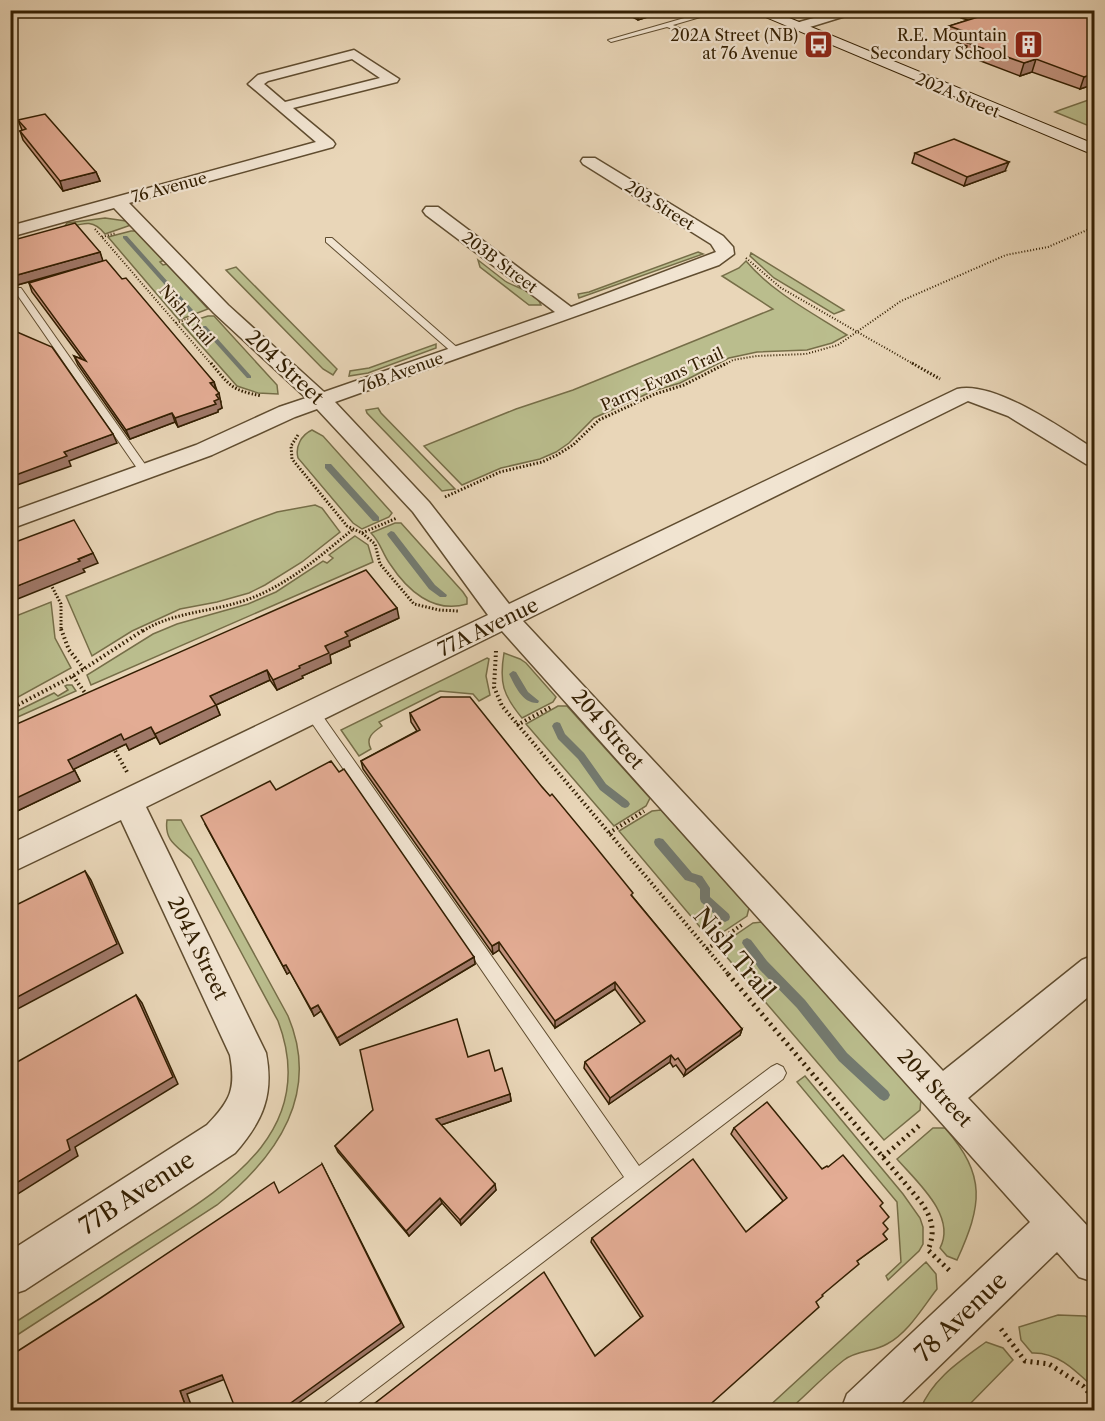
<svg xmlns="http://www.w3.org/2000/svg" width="1105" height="1421" font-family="'Libre Caslon Text',serif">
<rect width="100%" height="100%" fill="#e9d6b8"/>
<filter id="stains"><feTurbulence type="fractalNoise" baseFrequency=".00333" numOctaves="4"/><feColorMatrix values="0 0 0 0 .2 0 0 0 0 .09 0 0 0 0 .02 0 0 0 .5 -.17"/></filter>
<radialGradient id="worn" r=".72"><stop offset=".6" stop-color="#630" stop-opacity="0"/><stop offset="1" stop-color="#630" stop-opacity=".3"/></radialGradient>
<g fill="#babd8d" stroke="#766e48" stroke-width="1.5">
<polygon points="1094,98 1094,128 1055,112 1060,110"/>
<path d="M105 218 126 221 131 225 105 234C93 219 84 223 67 228L65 226 67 223Z"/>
<polygon points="131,231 137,231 164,260 160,262 163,265 167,264 208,309 179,320 108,237"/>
<polygon points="698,252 703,254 579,298 578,294 589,292"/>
<polygon points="751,253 844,310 834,314 774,278 750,256"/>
<path d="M478 260C487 267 496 274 505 281 517 289 534 289 541 305H529L480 267Z"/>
<path d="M746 261C773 293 813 313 847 335L832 343 807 350 757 352 729 358 680 383 653 391 594 418 569 443 556 452 540 459 501 468 462 485 424 446 516 409 573 390 773 309 722 276 739 268Z"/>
<polygon points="236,267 337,369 333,375 323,369 226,270"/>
<polygon points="208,316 214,316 277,385 278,394 258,393 237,386 182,324"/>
<polygon points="436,344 436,348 368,373 349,376 350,371 369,368"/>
<polygon points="378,408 381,413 455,489 442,491 367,413 366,410"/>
<path d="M312 430 323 436 392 513 389 517 362 529 353 523 298 458C295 447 301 435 312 430Z"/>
<polygon points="315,505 322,508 340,532 302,562 265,585 249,593 217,602 180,609 132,631 92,656 66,596 255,520 277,512"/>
<path d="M395 523H401L463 592 467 598V604C433 614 407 590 390 564 382 553 381 543 371 533Z"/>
<polygon points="355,536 368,545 373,562 91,685 87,675 153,634 177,624 248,604 276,592 323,561 327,563 333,558 329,555"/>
<polygon points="51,602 55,638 71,668 11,701 11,618"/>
<path d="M504 653 520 659 526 663 556 697 553 702 522 718C503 695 499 683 504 653Z"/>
<path d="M487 658 489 659 486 676 490 695 479 701 473 694 440 691 379 722 382 726C373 732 365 738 371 749L359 756 341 730Z"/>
<polygon points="67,685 72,685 76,691 11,720 11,714 54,693 58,696 68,690 65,686"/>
<polygon points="558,706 567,706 650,798 646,806 614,826 526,724"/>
<polygon points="661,810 749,908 747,916 711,940 619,831 652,811"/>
<path d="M167 820H181L288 1016C321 1094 277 1157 217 1205L11 1339V1325C54 1297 97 1269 141 1241 221 1189 321 1134 278 1021L191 859C177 846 164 841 167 820Z"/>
<polygon points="762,922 921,1099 920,1110 884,1140 718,947 753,923"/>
<polygon points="805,1076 903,1194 920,1218 923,1227 923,1244 919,1251 888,1280 886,1276 901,1262 897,1202 797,1082"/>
<path d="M933 1128H945C987 1176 982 1205 957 1260L947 1256 940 1248C957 1216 916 1181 897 1159Z"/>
<path d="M926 1262 936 1274 937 1289C923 1307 908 1333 887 1344 874 1352 857 1350 844 1360 825 1375 807 1394 789 1410H765Z"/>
<path d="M1058 1315 1085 1316 1094 1320V1388C1076 1371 1058 1352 1032 1353L1021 1340 1019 1327Z"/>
<path d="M986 1342 1003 1348 1013 1360 964 1410H920C932 1379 960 1361 986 1342Z"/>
</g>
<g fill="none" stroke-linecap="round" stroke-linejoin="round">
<g fill="#737a70" fill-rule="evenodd">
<polygon points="123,236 127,236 193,310 193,312 189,312 123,238"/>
<polygon points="202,326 206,326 251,376 251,378 247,378 202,328"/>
<polygon points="325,464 331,464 379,517 379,521 373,521 325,468"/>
<polygon points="391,531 394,532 435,585 447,595 446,597 440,597 429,589 388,536 387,534"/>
<path d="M513 671 516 672 528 692 539 701 538 703C523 704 515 686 509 674Z"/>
<polygon points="557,722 560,723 565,734 584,753 606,784 628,801 630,804 628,807 625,808 622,807 600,790 578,759 558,739 552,726 554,723"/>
<polygon points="659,838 663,839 692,873 702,876 710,888 710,897 729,914 730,917 729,920 725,922 721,920 701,902 700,899 700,889 695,883 685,880 655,845 654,842 655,839"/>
<polygon points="747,938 751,940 767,961 805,1000 847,1053 888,1091 890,1095 888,1099 884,1101 880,1099 839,1061 797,1008 759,969 742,943 743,940"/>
</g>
<defs>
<g id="service">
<polygon points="712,10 724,10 673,25 691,34 691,36 667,27 611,42 608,40"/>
<polygon points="326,238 332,238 460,350 460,354 454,354 326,242"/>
<polygon points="15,288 21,288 149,470 149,474 141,474 14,290"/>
<polygon points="312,707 317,708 639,1166 771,1067 777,1064 783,1067 786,1073 783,1079 349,1410 321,1410 325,1403 624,1177 307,716 305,712 307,708"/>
</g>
<g id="minor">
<polygon points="843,10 865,10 797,31 791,27 792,24"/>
<path d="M354 50 399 79 397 82 293 108 333 141 335 144 333 147 129 203 228 305 324 392 555 312 426 215 423 211 426 207H438L571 307 716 252 711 244 583 164 581 161 583 158H595L723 236 733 247 734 254 719 265 335 402 429 502 509 604 957 389C994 380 1064 430 1094 449V466L1086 464 1008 416 968 401 523 621 943 1071 1082 960 1094 955V992L968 1098 1094 1233V1282L1079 1277 1057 1252 894 1410H841L847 1394 1030 1222 502 631 146 807 266 1053C274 1095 263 1121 235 1153L25 1290 10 1295V1251L207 1125C231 1100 236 1089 230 1055L121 820 10 873V844L488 615 413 512 317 409 295 417 212 455 10 529V512L196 445 279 407 306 398 214 313 114 208 10 237V226L316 142 248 84 258 75ZM352 59 380 78 285 102 264 84 268 81Z"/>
</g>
<polygon id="secondary" points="749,10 770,10 1094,144 1094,155"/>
</defs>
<use href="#service" stroke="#604d30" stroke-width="2"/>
<use href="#minor" stroke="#604d30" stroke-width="3"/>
<use href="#secondary" stroke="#331f02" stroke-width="2"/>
<g stroke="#331f02" stroke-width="2" stroke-dasharray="1 2" stroke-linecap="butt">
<polyline points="95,229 212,365"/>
<polyline points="102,237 116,233"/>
<polyline points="746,258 781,288 915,365"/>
<polyline points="176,323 195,317"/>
<polyline points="724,365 733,360 757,356 806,354 838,345 901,301 1006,255 1048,247 1094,227"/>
</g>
<g stroke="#331f02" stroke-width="3" stroke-dasharray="1.5 2" stroke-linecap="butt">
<path d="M211 363C230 386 231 390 262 396"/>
<polyline points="912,363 940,379"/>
<polyline points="298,435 291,446 292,459 347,526 362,533 375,544 380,564 414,604 439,610 458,611"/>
<polyline points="445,497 500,472 542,462 557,455 573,445 599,420 655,394 684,385 727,363"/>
<polyline points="362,533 397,518"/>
<polyline points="49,581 61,604 61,631"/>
<path d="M143 631C171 613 208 612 240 602 283 589 318 558 352 530"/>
</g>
<g stroke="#331f02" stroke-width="4" stroke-dasharray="1.5 3" stroke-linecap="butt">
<polyline points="61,629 69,650 84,669"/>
<polyline points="496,651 494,687 502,706 729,975"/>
<polyline points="73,676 88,697"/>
<polyline points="10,709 73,676 145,629"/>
<polyline points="517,725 551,707"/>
<polyline points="113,747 127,772"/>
<polyline points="609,833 644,811"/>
<polyline points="707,949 743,924"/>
</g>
<g stroke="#331f02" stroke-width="5" stroke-dasharray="2 4.5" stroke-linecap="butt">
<path d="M728 974 920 1201C932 1217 936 1231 928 1250L951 1272"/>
<polyline points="883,1157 921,1124"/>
<polyline points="1001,1329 1025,1361 1049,1364 1083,1386 1094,1399"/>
</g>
<use href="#service" fill="#f1e4d1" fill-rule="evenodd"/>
<use href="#minor" fill="#f1e4d1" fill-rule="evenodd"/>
<use href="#secondary" fill="#f1e4d1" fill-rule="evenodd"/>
</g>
<g fill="#c3947f" stroke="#331f02" stroke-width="1.5">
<polygon points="619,10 670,10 638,20"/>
<polygon points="963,10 1095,10 1095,84 1080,89 1032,72 1020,76 965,55 967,46 945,38 949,26 968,20 961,18"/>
<polygon points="18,120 96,172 100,181 63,191 23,140 20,131 22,130"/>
<polygon points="915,153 1005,171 964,186 912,163"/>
<polygon points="10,241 100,252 102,260 214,382 221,402 220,403 222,408 218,410 218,412 178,427 175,422 130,439 78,365 74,356 82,359 32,292 29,283 73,270 10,287"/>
<polygon points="399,618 349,641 350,646 330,655 331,663 302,676 303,678 277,690 270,680 216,705 220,715 160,744 156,737 129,750 126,744 74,769 80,781 13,813 10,727"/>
<polygon points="410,713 542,787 742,1029 740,1035 684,1076 676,1065 673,1067 670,1062 609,1104 584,1068 585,1062 641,1024 615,989 555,1028 499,950 493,954 363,769 361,761 417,731 411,722"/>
<polygon points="276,790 474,957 475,964 340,1045 321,1011 314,1016 290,972 287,974 205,824"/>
<polygon points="468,1057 495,1071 510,1094 511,1101 441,1125 496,1190 461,1225 442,1203 409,1236 338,1152 335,1146 373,1110"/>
<polygon points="734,1128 822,1169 828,1167 880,1206 883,1223 883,1234 887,1239 857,1261 595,1356 641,1318 591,1242 592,1238 746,1232 783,1201 731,1134"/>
</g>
<g fill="#9f7868" stroke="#331f02" stroke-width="1.5">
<polygon points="642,10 670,10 638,20 638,11"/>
<polygon points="1036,59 1032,72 1020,76 1024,63"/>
<polygon points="1095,73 1095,84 1080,89 1084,77"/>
<polygon points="1009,162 1005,171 964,186 967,177"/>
<polygon points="96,172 100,181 63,191 60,181"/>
<polygon points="100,252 103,261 10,287 10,277"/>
<polygon points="214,382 216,391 210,383"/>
<polygon points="219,393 222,408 218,410 218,412 178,427 175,418"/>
<polygon points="172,413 175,422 130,439 126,430"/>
<polygon points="113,434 117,443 69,461 71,466 17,485 13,476 64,452"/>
<polygon points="93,553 98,563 83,569 85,572 15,600 13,597 10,598 10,589"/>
<polygon points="397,608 399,618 349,641 350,646 330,655 331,663 302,676 303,678 277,690 273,680 299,666 345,632"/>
<polygon points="267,670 270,680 216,705 220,715 160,744 155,734 210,696"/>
<polygon points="151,727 156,737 129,750 126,744 74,769 80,781 13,813 10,809 10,801 68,760 121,734"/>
<polygon points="85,871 91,880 123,953 10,1013 10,1001"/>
<polygon points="499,942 499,950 493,954 492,946"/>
<polygon points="474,957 475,964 340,1045 337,1038"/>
<polygon points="286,965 290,972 287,974 283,966"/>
<polygon points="615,982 615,989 555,1028 555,1021"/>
<polygon points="136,995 142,1003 178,1084 75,1147 78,1156 10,1199 10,1187 67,1140"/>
<polygon points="318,1005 321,1011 314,1016 311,1009"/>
<polygon points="742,1029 740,1035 684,1076 686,1070"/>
<polygon points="671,1055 670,1062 609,1104 610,1098"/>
<polygon points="510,1094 511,1101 438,1126 436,1119"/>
<polygon points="322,1164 404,1327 289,1410 281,1410"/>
<polygon points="495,1184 496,1190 461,1225 460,1220"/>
<polygon points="440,1198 442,1203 409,1236 406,1231"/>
<polygon points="222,1375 228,1378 187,1394 193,1410 187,1410 180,1391"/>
</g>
<g fill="#e3ac94" stroke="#331f02" stroke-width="1.5">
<polygon points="978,10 1095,10 1095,73 1084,77 1036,59 1024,63 968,43 983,38 949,26 988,14"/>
<polygon points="45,114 96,172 60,181 20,131 26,129 18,120"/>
<polygon points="954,139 1009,162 967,177 915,153"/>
<polygon points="75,223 100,252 10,277 10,241"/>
<polygon points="106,260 122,279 126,278 214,382 210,383 219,393 216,395 219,399 214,401 216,404 175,418 172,413 126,430 74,356 86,361 29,283"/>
<polygon points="10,329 52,347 113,434 64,452 67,456 13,476 10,472"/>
<polygon points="74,520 93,553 78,559 80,561 10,589 10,544"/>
<polygon points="366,570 397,608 345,632 348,636 325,646 329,653 299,666 300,668 273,680 267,670 210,696 216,705 155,734 151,727 124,740 121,734 68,760 74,771 10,801 10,727"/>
<polygon points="441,697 470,697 542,787 550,796 552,794 590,840 633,893 631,895 742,1029 686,1070 678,1058 675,1060 671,1055 610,1098 585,1062 645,1021 615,982 555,1021 499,942 492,946 361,761 420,730 410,713"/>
<polygon points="331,761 339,772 344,769 474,957 337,1038 318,1005 311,1009 286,965 283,966 201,816 270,781 276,790"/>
<polygon points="85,871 117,944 10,1001 10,908"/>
<polygon points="136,995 173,1077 67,1140 70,1150 10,1187 10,1066"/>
<polygon points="457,1019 468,1057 489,1050 495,1071 502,1068 510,1094 436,1119 495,1184 460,1220 440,1198 406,1231 335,1146 373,1110 360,1050"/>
<polygon points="767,1102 822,1169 827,1166 828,1167 843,1155 883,1203 880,1206 889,1217 883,1223 888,1229 883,1234 887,1239 857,1261 859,1264 822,1295 823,1296 816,1302 819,1307 704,1410 372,1410 370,1407 544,1272 595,1356 643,1316 592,1238 693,1159 746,1232 787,1198 734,1128"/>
<polygon points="322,1164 401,1323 281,1410 236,1410 222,1375 180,1391 187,1410 10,1410 10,1356 99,1299 274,1182 279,1193"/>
</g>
<defs>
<symbol id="bus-square" viewBox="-11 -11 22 22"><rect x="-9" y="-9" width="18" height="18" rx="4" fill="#8f2418" stroke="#f1e4d1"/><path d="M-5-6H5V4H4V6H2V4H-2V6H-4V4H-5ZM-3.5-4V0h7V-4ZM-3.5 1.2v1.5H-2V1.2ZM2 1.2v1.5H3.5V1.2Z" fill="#fff"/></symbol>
<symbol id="building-square" viewBox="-11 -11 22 22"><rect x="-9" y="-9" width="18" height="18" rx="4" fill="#8f2418" stroke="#f1e4d1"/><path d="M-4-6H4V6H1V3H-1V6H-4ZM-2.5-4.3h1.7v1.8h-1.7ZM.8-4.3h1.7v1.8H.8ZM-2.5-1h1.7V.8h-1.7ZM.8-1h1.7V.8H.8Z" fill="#fff"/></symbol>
</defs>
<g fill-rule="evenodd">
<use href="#bus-square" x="802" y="28" width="33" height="33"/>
<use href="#building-square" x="1012" y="28" width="33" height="33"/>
</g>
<g text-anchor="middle" stroke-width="4.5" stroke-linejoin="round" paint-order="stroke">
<g font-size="16" fill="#331f02" stroke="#f1e4d1" text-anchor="end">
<text x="798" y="41">202A Street (NB)<tspan x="798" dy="18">at 76 Avenue</tspan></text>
<text x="1007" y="41">R.E. Mountain<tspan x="1007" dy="18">Secondary School</tspan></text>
</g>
<g font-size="16" fill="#331f02" stroke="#f1e4d1">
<text transform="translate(958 95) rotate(23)" y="6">202A Street</text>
<text transform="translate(169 187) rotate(-15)" y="6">76 Avenue</text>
<text transform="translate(660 205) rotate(32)" y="6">203 Street</text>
<text transform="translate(500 262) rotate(37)" y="6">203B Street</text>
<text transform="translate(187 315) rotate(49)" y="6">Nish Trail</text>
<text transform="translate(401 372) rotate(-20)" y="6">76B Avenue</text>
<text transform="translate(662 379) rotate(-24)" y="6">Parry-Evans Trail</text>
</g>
<g font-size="20" fill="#331f02" stroke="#f1e4d1">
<text transform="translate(285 367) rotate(43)" y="7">204 Street</text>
<text transform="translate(488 627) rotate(-26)" y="7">77A Avenue</text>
<text transform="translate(608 729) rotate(49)" y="7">204 Street</text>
<text transform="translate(198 948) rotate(64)" y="7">204A Street</text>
<text transform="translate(935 1088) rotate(47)" y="7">204 Street</text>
</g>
<g font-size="24" fill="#331f02" stroke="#f1e4d1">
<text transform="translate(734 954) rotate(50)" y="8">Nish Trail</text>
<text transform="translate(137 1193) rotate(-33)" y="8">77B Avenue</text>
<text transform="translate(961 1317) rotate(-44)" y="8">78 Avenue</text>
</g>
</g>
<rect width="1105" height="1421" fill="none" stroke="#e9d6b8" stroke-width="36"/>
<rect x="12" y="12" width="1081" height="1397" fill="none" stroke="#331f02" stroke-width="3"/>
<rect x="18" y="18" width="1069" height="1385" fill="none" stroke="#331f02" stroke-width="1.5"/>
<rect width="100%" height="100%" filter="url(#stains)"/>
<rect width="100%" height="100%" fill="url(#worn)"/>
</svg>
